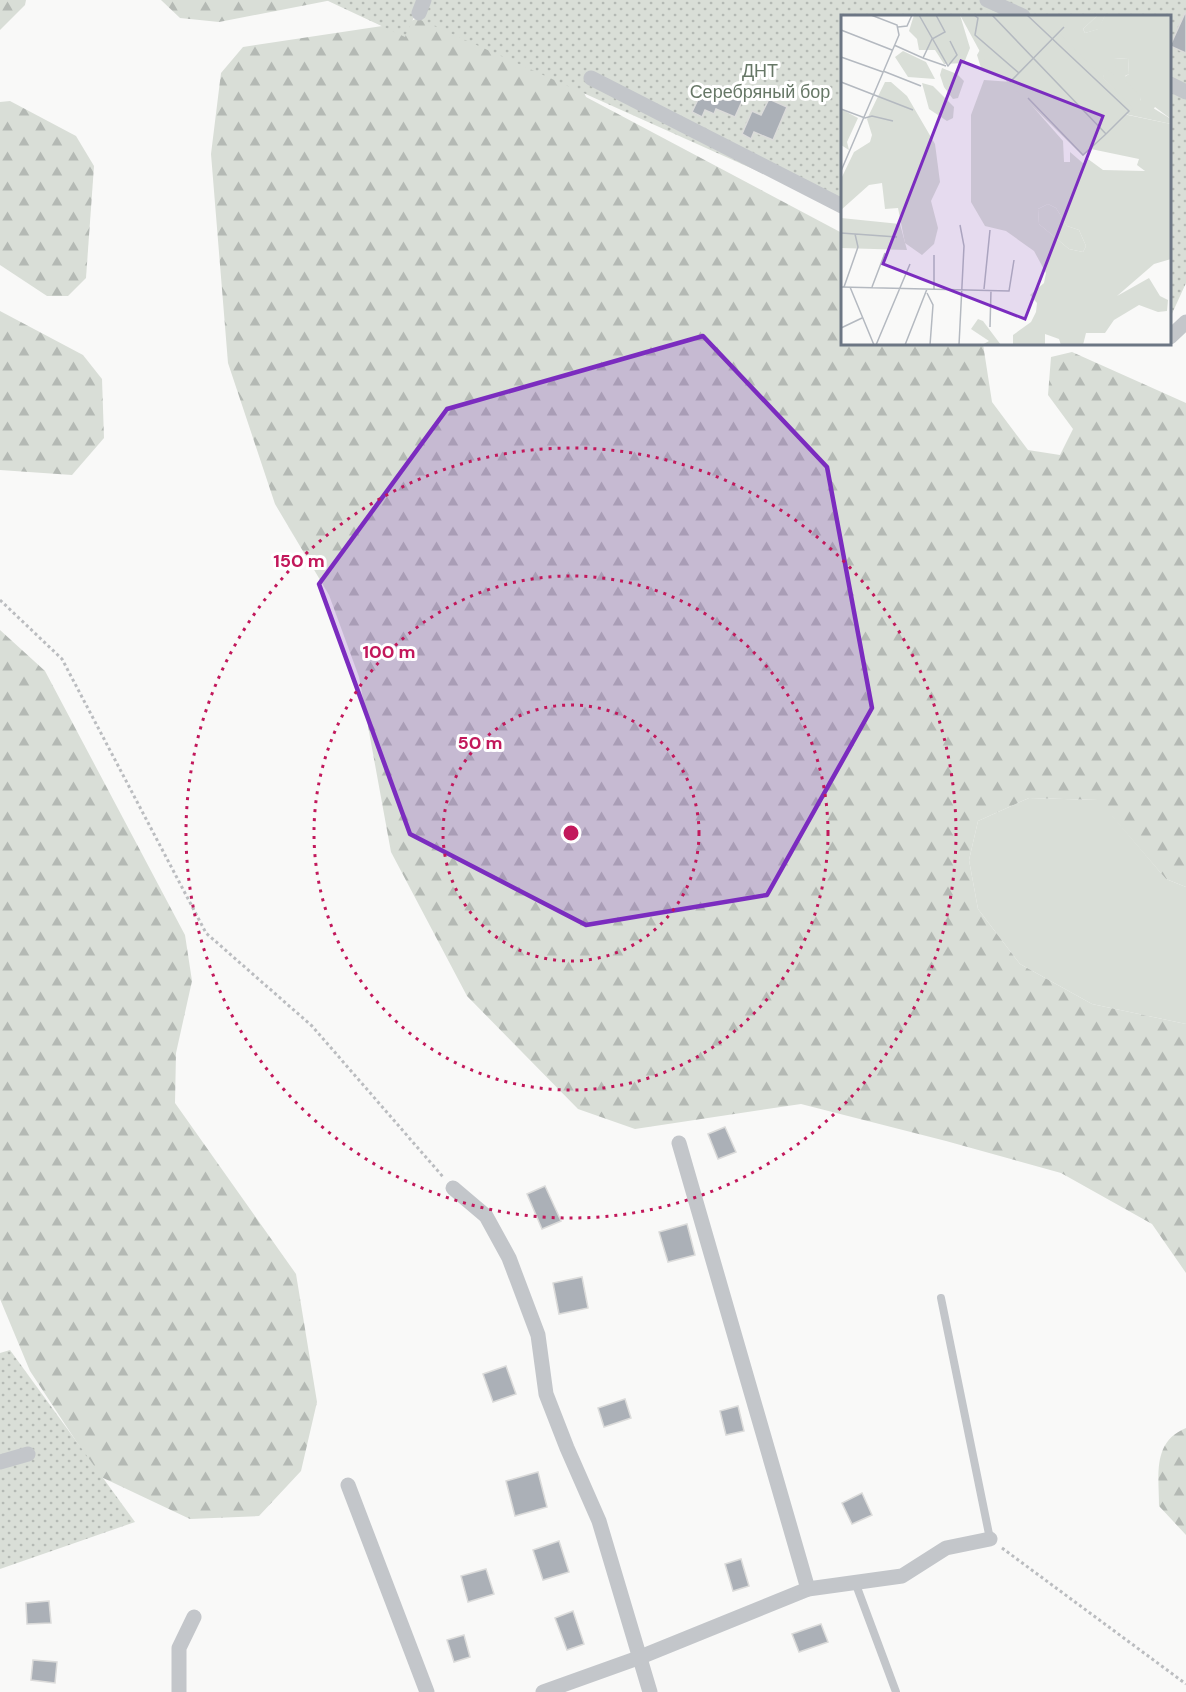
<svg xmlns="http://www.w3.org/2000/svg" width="1186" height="1692" font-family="'DM Sans',sans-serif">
<defs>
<pattern id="forest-firs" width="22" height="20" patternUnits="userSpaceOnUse" patternTransform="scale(1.5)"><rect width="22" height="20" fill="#d9ded7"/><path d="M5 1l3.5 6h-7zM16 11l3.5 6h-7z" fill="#b4b9b4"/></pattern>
<pattern id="garden-dots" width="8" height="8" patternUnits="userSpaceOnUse" patternTransform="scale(1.5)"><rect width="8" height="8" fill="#d9ded7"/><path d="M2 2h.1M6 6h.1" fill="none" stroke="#b4b9b4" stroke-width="1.8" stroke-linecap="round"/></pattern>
</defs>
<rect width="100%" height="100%" fill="#f9f9f8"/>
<polygon fill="#d9ded7" points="1029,798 1099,800 1166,879 1186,887 1186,1024 1092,1004 1020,964 978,909 969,860 978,821"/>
<g fill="url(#forest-firs)">
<polygon points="0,0 26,0 25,5 0,30"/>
<polygon points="161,0 332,0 219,22 180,18"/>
<polygon points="428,13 564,47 586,97 842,233 842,344 983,344 992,402 1028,450 1060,455 1073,429 1048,395 1051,357 1072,352 1186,403 1186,887 1166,879 1098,800 1029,798 978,821 969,860 978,909 1020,964 1092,1004 1186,1024 1186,1273 1152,1224 1061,1173 946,1141 801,1104 635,1129 578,1109 467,996 391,852 359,677 329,595 275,504 228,363 211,154 221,73 243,47 409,22"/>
<polygon points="10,101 76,136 94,166 86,278 68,296 47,296 0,265 0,102"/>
<polygon points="0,311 83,355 102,379 104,438 72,475 0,470"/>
<polygon points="0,630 45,671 185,935 192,981 176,1053 175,1103 296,1274 317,1402 301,1471 259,1516 190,1519 99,1476 30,1371 0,1299"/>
<path d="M1186 1428V1535L1159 1506C1159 1475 1152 1442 1186 1428Z"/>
</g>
<g fill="url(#garden-dots)">
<polygon points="326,0 1186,0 1186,283 1170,318 1170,16 842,16 842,209 414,17 405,37"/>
<polygon points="10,1350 135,1522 0,1569 0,1353"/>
</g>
<g fill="#abb0b7" stroke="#dbdbda" stroke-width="1.5">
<polygon points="1185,13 1186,14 1186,53 1170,46"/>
<polygon points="715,86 743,99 735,117 716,109 714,114 705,110 702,117 692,112 704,87 713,91"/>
<polygon points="769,99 787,107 773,140 754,132 751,139 742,134 752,111 761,115"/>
<polygon points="725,1127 736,1152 718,1159 708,1134"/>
<polygon points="545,1186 561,1221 542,1229 527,1194"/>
<polygon points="687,1224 695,1255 668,1262 659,1232"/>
<polygon points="582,1277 588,1308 559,1314 553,1283"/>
<polygon points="506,1366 516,1394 493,1402 483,1374"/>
<polygon points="625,1399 631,1418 604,1427 598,1408"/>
<polygon points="738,1406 744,1431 726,1435 720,1411"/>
<polygon points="538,1472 547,1507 515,1516 506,1481"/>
<polygon points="862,1493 872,1515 852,1524 842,1503"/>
<polygon points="559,1541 569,1572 543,1580 533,1550"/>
<polygon points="741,1559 749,1586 733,1591 725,1564"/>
<polygon points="486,1569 494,1594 468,1602 461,1576"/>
<polygon points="49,1601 51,1623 27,1624 26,1603"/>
<polygon points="573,1611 584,1644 567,1650 555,1618"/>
<polygon points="821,1624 828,1642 799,1652 792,1634"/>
<polygon points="464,1635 470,1657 454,1662 447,1640"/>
<polygon points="33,1660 57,1662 55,1683 31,1680"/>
</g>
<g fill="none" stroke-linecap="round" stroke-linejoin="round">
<g stroke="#bbbdc0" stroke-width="3" stroke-dasharray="3 3" stroke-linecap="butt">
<polyline points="0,600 62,659 206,933 312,1026 444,1178"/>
<polyline points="1002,1548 1186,1684"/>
</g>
<g stroke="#c3c6ca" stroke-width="8">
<polyline points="941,1298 990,1539"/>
<polyline points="855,1582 896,1692"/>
</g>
<g stroke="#c3c6ca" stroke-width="15">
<polyline points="987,0 1023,16"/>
<polyline points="419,13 424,0"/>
<polyline points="591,78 842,206"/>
<polyline points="1170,84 1186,92"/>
<polyline points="1170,337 1186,322"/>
<polyline points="679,1143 808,1589"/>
<polyline points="453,1188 486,1216 509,1258 538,1335 546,1394 567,1448 599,1521 650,1692"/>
<polyline points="0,1462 28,1454"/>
<polyline points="348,1485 427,1692"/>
<polyline points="179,1692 179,1648 194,1617"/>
<polyline points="543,1692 638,1658 808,1589 902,1576 946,1548 990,1539"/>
</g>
</g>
<path fill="#7b2cbf" fill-opacity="0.2" stroke="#7b2cbf" stroke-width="4.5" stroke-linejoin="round" d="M703 336 827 467 872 708 767 895 586 925 410 834 319 584 447 409Z"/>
<g fill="none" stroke="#c2185b" stroke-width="3" stroke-dasharray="3 6">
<circle cx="571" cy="833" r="128"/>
<circle cx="571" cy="833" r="257"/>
<circle cx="571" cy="833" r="385"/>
</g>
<g text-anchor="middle" stroke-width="6" stroke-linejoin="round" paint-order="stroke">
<g font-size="18" fill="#676" stroke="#fff">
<text x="760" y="77">ДНТ<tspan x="760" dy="21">Серебряный бор</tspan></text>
</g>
</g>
<g transform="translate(841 15)">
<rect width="330" height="330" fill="#f9f9f8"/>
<path d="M257 0H264L258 14 244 18 242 14ZM287 43 288 59 284 61 300 81 299 85 330 104V109L279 98 278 80 262 63 263 54 273 44ZM207 189 215 193 226 211 238 215 245 231 242 237 228 234 198 209 197 194Z" fill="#d9ded7"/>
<path d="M73 0H119L129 33 123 48 103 49 94 35H78L76 24 68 16ZM141 0H257L242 14 244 18 257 14 264 0H330V104L314 92 309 99 300 96 299 81 282 63 288 59 287 43 273 44 276 57 273 60 265 53 262 63 266 71 278 80 289 82 291 87 260 80 257 89 263 95 330 109V244L313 249 276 281 308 263 319 281 327 285 326 296 317 297 298 290 273 305 264 318H245L242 330H220L218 324 204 319V330H172V320L190 307 195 297 196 288 189 280 203 268 205 258 193 236 165 216 144 211 130 187V100L143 65 171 67 185 55 186 85 222 126 223 147H229V137L244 150 247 144 262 155 304 156 296 150 298 144 250 134 219 112 192 82 190 73 200 75 204 81 207 77 203 69 193 67 179 27 171 31 177 45 174 58 159 61 141 56 136 40 144 26 138 16ZM207 189 215 193 226 211 238 215 245 231 242 237 228 234 198 209 197 194ZM62 36 85 47 94 64 67 62 54 42ZM101 53 116 59 123 66 117 83 112 84 103 72 99 60ZM44 67H50L66 81 94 129 99 167 90 186 97 213 93 229 81 240 64 228 57 193 44 194 41 168 28 170 0 195V164L13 137 29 127 31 120 26 104ZM81 68 92 71 113 92 112 103 106 106 88 94ZM0 94 17 103 6 127 8 135 0 130ZM137 304 142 306 160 330H141L148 326 130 314Z" fill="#d9ded7" fill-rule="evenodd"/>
<path d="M119 0H233L217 17 292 93 242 141 143 44ZM0 203 59 209 66 235 0 233Z" fill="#d9ded7"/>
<path fill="none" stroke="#b4b9c0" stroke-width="1.5" d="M78 0 107 51 116 40 109 26M133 0 137 3 134 20 178 58M151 0 265 119 288 96 186 0M57 12 66 11 71 0M0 15 51 35M53 30 82 43 91 24 104 17 95 0M0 42 42 57M82 43 105 51M42 56 80 71M0 67 72 95M169 67 223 12M187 83 242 140 265 119M0 94 24 103 31 101 52 106M0 156 58 20 56 10 30 0M0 218 56 222M0 272 168 276 173 245M3 272 17 232 14 219M9 272 33 330M31 272 44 238M93 274V240M143 274 149 215M86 278 92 290 89 330M149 312 150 275M0 313 21 303M35 330 69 249M64 330 86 274M118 330 123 231 119 210"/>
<path fill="#7b2cbf" fill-opacity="0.15" stroke="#7b2cbf" stroke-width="3" d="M120 46 262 101 184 304 42 249Z"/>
<rect width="330" height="330" fill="none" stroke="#6c7684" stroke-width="3"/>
</g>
<circle cx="571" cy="833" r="9" fill="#c2185b" stroke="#fff" stroke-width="3"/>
<g font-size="18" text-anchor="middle" font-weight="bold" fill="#c2185b" stroke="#fff" stroke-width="6" stroke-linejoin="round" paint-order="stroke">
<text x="299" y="567">150 m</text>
<text x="389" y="658">100 m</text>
<text x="480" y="749">50 m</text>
</g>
</svg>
